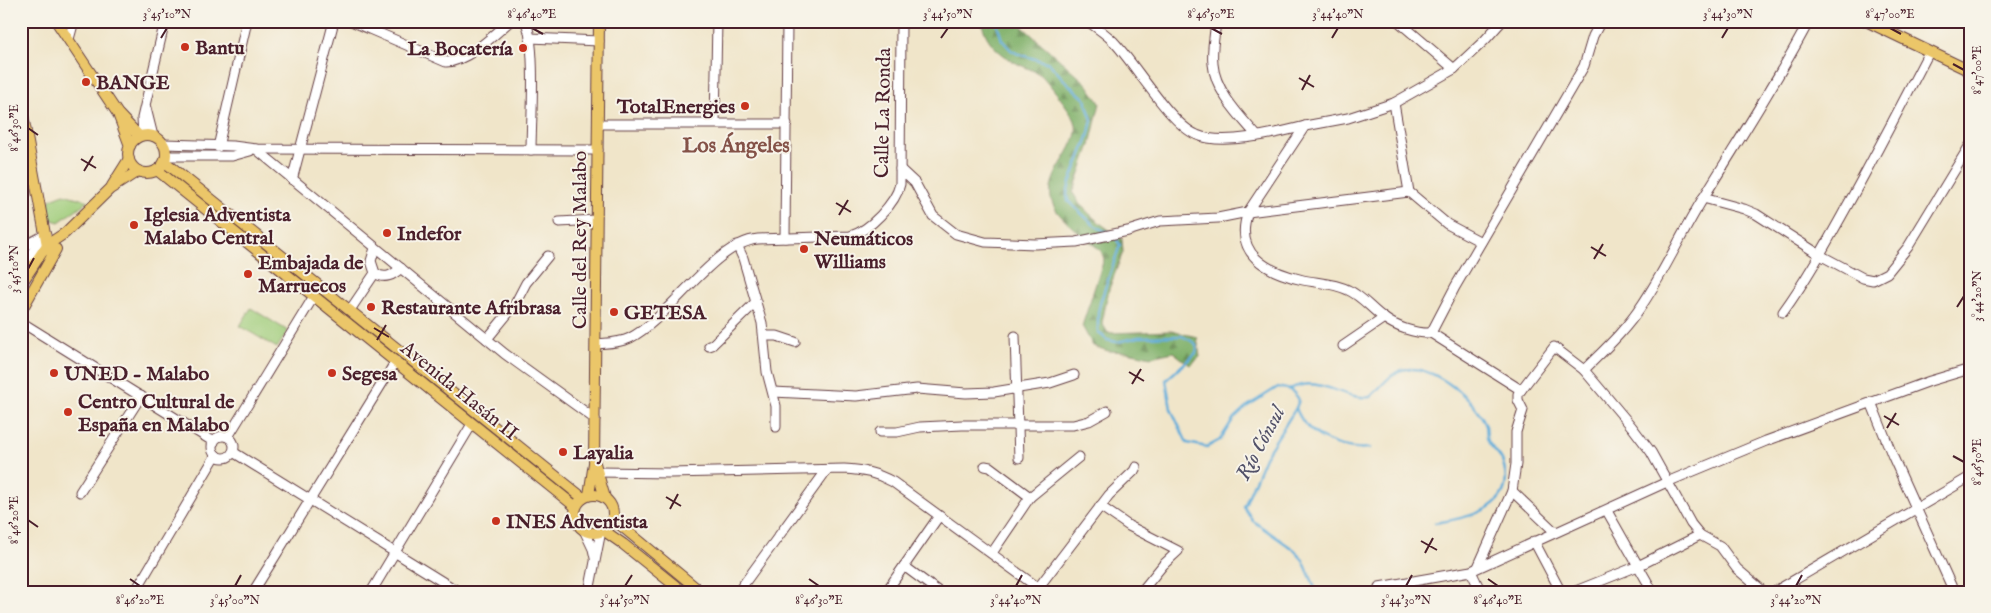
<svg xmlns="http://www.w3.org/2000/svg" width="1991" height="613" font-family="'IM FELL English',serif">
<defs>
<pattern id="forest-firs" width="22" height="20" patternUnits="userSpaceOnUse" patternTransform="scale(1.25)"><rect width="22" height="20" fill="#7fb069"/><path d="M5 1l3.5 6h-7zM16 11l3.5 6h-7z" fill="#6a8f57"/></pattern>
</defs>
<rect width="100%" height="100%" fill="#f7f3e8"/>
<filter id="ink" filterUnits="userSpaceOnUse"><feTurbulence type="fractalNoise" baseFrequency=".02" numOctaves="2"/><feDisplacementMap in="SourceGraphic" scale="10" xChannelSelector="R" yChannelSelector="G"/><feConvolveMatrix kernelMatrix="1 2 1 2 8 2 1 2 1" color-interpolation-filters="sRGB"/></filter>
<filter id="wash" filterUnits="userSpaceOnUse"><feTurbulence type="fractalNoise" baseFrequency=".0096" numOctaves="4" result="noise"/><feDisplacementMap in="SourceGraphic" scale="20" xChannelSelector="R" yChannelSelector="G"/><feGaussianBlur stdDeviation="1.12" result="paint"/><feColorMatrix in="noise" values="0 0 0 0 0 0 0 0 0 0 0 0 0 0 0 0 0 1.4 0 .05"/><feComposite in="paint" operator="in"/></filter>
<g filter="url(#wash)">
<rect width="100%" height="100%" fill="#f0e5c9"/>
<g fill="#9fcc79" stroke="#747652">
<polygon points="64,194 88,201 59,222 49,219 47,204 51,199"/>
<polygon points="251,308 288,331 277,348 240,326"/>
</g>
<path fill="url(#forest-firs)" stroke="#64684a" d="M982 21H1016L1087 84 1100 103 1090 145 1073 193C1083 212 1105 227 1122 239L1123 252 1109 289 1102 323 1108 333 1171 331 1197 337 1200 357 1190 365 1173 352 1151 357 1128 352 1108 351 1093 346 1082 326 1104 259 1101 251C1087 239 1066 224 1056 210 1034 178 1085 148 1075 121 1072 112 1048 82 1041 75 1035 71 1027 68 1020 65 1002 56 984 42 982 21Z"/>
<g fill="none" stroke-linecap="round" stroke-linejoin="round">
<g stroke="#62adda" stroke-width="2.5">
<polyline points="996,21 1002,40 1011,50 1018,54 1049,63 1065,81 1085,99 1092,120 1088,137 1070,182 1067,194 1068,201 1094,225 1108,233"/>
<path d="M1115 237 1120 245 1101 300 1098 312V332L1107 340 1117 342 1139 337 1182 336 1195 343 1197 348 1196 353 1166 380 1171 409 1187 443 1207 447 1220 440 1234 418 1246 407 1278 387C1288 389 1294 390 1299 400L1296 408 1265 457 1244 507 1253 521 1293 549 1303 560 1317 592"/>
<path d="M1290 389C1320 374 1341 400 1370 397 1382 387 1392 369 1409 369 1437 368 1477 401 1486 426 1487 431 1486 437 1488 441 1491 448 1499 453 1502 460 1520 508 1471 517 1435 523"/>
<path d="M1296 408C1306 437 1342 451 1370 448"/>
</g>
</g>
</g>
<g filter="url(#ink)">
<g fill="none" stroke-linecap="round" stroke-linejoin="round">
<defs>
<g id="minor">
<path d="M351 21 446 62C467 62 494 35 510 21"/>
<path d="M525 21C537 41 531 123 531 150"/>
<path d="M1087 21C1096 27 1106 34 1114 42 1136 65 1170 124 1197 135 1222 146 1278 133 1305 126"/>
<path d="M1216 21C1215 35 1211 50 1213 64 1215 91 1240 116 1257 136"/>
<polyline points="1398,21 1454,69"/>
<path d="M1502 21 1485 40 1454 69 1394 103 1348 118 1305 126 1248 212C1233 254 1267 272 1303 280 1318 283 1334 283 1348 290 1362 296 1371 309 1384 318 1396 327 1416 334 1431 333L1521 390"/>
<polyline points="530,38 599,41"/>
<polyline points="69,39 74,21"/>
<polyline points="1394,103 1409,192 1447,224 1481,242"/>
<polyline points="146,108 153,136"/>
<polyline points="715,123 717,21"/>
<polyline points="598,124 787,124"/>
<polyline points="143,135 142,118 165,21"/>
<polyline points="164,144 233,146 256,149 598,150"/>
<polyline points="218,147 247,21"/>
<polyline points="256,149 505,354 595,419"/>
<polyline points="166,156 232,156 250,151"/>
<polyline points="900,169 915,183 933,216 956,234 985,242 1035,244 1076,242 1128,231 1160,221 1218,218 1248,212 1409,192"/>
<polyline points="292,180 334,21"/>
<polyline points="1703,198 1744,209 1756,214 1820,255 1863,278 1873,280 1887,273 1908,247 1970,145"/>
<polyline points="559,222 596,220"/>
<polyline points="785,238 787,21"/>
<polyline points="737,245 743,258 762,323 767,372 776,406 776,427"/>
<polyline points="21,246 24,246 41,237"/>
<path d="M375 248 371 261 375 273C385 280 393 275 401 268"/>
<polyline points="21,266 46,235"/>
<polyline points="350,310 375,273"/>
<path d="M1783 312C1807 279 1826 244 1846 208 1875 156 1902 104 1929 52"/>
<polyline points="21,322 214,442"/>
<polyline points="1431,333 1455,287 1584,66 1593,36 1601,21"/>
<polyline points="764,336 777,336 795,342"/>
<polyline points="1015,336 1019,458"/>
<polyline points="487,339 514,306 526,283 548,256"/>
<path d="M596 344C607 343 620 343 630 338 670 318 714 243 758 239L850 236C869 231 896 203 900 184L901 21"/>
<polyline points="709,346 712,345 756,302"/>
<polyline points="1343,346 1384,318"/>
<path d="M1584 370C1604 350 1626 330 1642 305 1665 271 1682 232 1704 197 1740 138 1777 82 1809 21"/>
<polyline points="773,392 856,396 917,389 966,393 994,392 1050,383 1074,375"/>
<polyline points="1871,402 1893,457 1954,592"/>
<polyline points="880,432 897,432 920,427 962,425 1073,425 1089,421 1107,411"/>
<circle cx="223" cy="447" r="11"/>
<polyline points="228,437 314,296"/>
<polyline points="233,452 459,592"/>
<polyline points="985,466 990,467 1030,497"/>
<path d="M598 472 670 473 844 469C863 470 877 473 893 482L1044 592"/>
<polyline points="1512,491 1555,532"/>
<polyline points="80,492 141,396"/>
<polyline points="1100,506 1129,526 1178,551 1163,565 1141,592"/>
<polyline points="1607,511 1653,592"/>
<polyline points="939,516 904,566 939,592"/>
<polyline points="584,530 593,549 595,558"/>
<polyline points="1534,541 1561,592"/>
<polyline points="992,553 1030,497 1079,457"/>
<polyline points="1478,567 1512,491 1516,464 1516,432 1523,410 1518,400 1518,394 1554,347 1584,370 1632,427 1651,452 1691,524 1700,535 1720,546 1737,569 1764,592"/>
<polyline points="1471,571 1481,592"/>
<polyline points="1379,587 1471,571 1667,482 1766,441 1930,381 1970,369"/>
<polyline points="135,592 216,455"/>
<polyline points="253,592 396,361"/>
<polyline points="371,592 472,424"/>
<polyline points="589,592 601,531"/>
<polyline points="738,592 826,471"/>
<polyline points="886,592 904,566"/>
<polyline points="1035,592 1109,495 1134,471 1136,467"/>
<polyline points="1573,592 1638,566 1700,535"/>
<polyline points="1774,592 1970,477"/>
</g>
<g id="major">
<polyline points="56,21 118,114 130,146"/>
<polyline points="599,21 594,460 605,498"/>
<polyline points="1866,21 1970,71"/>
<polyline points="21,105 47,245 52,255"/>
<polyline points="119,115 139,136"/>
<circle cx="147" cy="154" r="19"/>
<polyline points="165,162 583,498"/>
<polyline points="157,170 576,507"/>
<polyline points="112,186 129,159"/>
<polyline points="21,284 47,245 65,233 110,189 138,171"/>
<polyline points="21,311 56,249"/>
<circle cx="594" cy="514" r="19"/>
<polyline points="589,495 594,463"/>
<polyline points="613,519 701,592"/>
<polyline points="603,530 623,544 683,592"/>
</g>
</defs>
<use href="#minor" stroke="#633d43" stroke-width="11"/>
<use href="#major" stroke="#633d43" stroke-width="12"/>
<use href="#minor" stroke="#fff" stroke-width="9"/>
<use href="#major" stroke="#ebc669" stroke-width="10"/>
</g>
</g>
<path fill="none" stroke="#4a1f2b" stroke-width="2" d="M532 28 543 34M1211 28 1222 34M1890 28 1901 34M161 38 167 28M941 38 948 28M1332 38 1338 28M1722 38 1728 28M1953 64 1964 70M1299 78 1314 87M1302 90 1310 75M28 128 38 135M81 159 96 168M84 171 93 156M836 203 851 212M839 215 848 200M1591 247 1606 256M1594 259 1603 244M28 269 34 258M1957 307 1964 296M374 328 389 337M377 340 386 325M1129 372 1144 381M1132 384 1141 369M1884 416 1899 425M1887 428 1896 413M1953 456 1964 462M666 497 681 506M670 509 678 494M28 520 38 527M1421 541 1437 550M1425 553 1433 538M130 579 140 586M809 579 819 586M1488 579 1498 586M235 586 241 575M625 586 632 575M1016 586 1022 575M1406 586 1412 575M1796 586 1802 575"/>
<g fill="#c8321e" stroke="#f7f3e8" stroke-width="2">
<circle cx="185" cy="47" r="5"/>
<circle cx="523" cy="48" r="5"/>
<circle cx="86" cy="82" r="5"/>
<circle cx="745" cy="106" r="5"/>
<circle cx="134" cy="225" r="5"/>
<circle cx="387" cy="233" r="5"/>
<circle cx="804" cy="249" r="5"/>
<circle cx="248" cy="274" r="5"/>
<circle cx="371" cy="307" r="5"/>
<circle cx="614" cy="312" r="5"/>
<circle cx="54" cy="373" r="5"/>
<circle cx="332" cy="373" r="5"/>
<circle cx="68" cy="412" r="5"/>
<circle cx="563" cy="452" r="5"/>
<circle cx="496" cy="521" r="5"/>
</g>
<g text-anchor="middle" stroke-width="4" stroke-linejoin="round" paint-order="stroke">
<g font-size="20" font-weight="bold" fill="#4a1f2b" stroke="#f7f3e8" text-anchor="start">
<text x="195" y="54">Bantu</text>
<text x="513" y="55" text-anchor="end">La Bocatería</text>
<text x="96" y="89">BANGE</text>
<text x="735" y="113" text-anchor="end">TotalEnergies</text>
<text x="144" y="221">Iglesia Adventista<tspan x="144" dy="23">Malabo Central</tspan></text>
<text x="397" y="240">Indefor</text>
<text x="814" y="245">Neumáticos<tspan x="814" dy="23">Williams</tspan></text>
<text x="258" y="269">Embajada de<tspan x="258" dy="23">Marruecos</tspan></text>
<text x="381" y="314">Restaurante Afribrasa</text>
<text x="624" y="319">GETESA</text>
<text x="64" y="380">UNED - Malabo</text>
<text x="342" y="380">Segesa</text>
<text x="78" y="408">Centro Cultural de<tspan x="78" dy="23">España en Malabo</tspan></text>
<text x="573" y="459">Layalia</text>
<text x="506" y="528">INES Adventista</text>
</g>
<g font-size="20" fill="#4a1f2b" stroke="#f7f3e8">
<text transform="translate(882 113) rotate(-89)" y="7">Calle La Ronda</text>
<text transform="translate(579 240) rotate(-90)" y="7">Calle del Rey Malabo</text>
<text transform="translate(460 390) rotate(39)" y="7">Avenida Hasán II</text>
</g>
<g font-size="21" font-weight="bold" fill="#845248" stroke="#f7f3e8">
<text x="736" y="152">Los Ángeles</text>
</g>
<g font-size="21" font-style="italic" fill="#525168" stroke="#f7f3e8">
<text transform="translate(1260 443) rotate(-62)" y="7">Río Cónsul</text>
</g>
</g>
<rect width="1991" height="613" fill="none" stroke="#f7f3e8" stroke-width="55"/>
<rect x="28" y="28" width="1936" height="558" fill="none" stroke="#4a1f2b" stroke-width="2"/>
<g font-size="12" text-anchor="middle" fill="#4a1f2b">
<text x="167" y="18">3°45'10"N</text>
<text x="532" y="18">8°46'40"E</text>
<text x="948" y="18">3°44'50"N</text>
<text x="1211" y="18">8°46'50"E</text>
<text x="1338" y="18">3°44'40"N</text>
<text x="1728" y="18">3°44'30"N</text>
<text x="1890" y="18">8°47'00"E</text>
<text transform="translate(1977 70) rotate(-90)" y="4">8°47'00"E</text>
<text transform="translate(14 128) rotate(-90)" y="4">8°46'30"E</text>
<text transform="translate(14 269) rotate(-90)" y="4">3°45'10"N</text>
<text transform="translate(1977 296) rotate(-90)" y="4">3°44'20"N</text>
<text transform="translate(1977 462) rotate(-90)" y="4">8°46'50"E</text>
<text transform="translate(14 520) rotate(-90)" y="4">8°46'20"E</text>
<text x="140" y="604">8°46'20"E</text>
<text x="235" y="604">3°45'00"N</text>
<text x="625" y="604">3°44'50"N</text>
<text x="819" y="604">8°46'30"E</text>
<text x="1016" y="604">3°44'40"N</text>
<text x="1406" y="604">3°44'30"N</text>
<text x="1498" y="604">8°46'40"E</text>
<text x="1796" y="604">3°44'20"N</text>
</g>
</svg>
